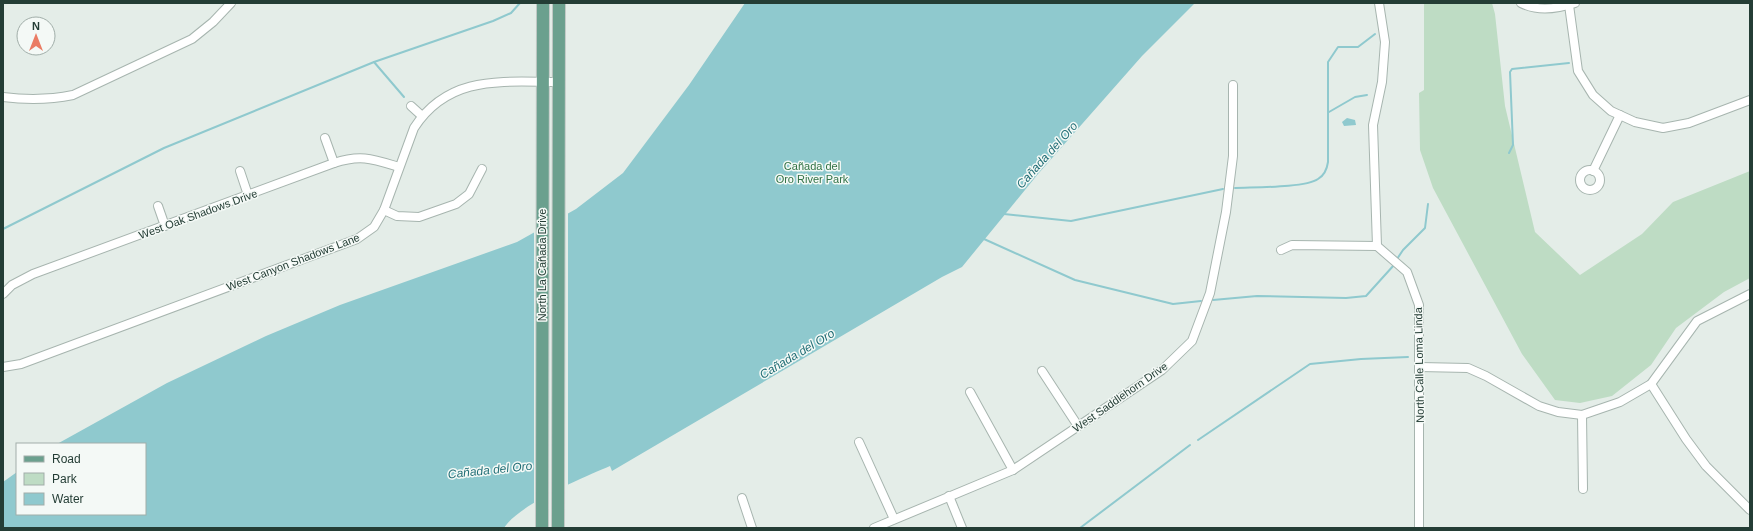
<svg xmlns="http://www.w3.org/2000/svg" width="1753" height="531" font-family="Helvetica,sans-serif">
<rect width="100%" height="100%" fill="#e4ede8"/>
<polygon fill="#bedcc4" points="1424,3 1492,3 1495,14 1505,106 1535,232 1580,275 1642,234 1673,202 1750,171 1750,278 1724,292 1676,328 1651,365 1612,396 1580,403 1555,400 1522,354 1433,188 1420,150 1419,93 1424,90"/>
<g fill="#8fc9ce">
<path d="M745 3H1195L1142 56 1038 174 962 267 942 277 612 471 610 466C584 477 518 505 504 528H3V482L17 472V514H145V444H57L167 383 266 336 340 305 517 242 576 209 623 173 689 85Z"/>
<polygon points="1347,118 1355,120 1356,125 1344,126 1342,122"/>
</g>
<polygon fill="#e4ede8" points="568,211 568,488 534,506 534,230"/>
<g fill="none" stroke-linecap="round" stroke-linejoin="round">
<g stroke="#8fc9ce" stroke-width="2">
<polyline points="374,62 404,97"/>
<polyline points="1329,112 1355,97 1367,95"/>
<polyline points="1509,153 1513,145 1510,72 1512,69 1569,63"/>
<path d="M1235 188C1253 187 1305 188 1318 179 1325 175 1327 169 1328 162V62L1338 47H1358L1375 34"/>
<polyline points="1004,214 1071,221 1223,189"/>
<polyline points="3,229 164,148 374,62 493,21 511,13 520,3"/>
<polyline points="984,239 1075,280 1173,304 1201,301"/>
<polyline points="1397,259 1403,250 1425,228 1428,204"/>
<polyline points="1213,300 1257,296 1346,298 1366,296 1394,265"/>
<polyline points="1198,440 1310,364 1361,359 1408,357"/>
<polyline points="1080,528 1190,445"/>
</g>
<defs>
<g id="street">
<polyline points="1379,3 1385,42 1382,82 1373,125 1377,246 1407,272 1419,305 1419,528"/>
<path d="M1521 3C1538 12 1557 9 1575 3"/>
<polyline points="1569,5 1578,71 1593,95 1611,111 1635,122 1663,128 1689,123 1750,100"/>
<path d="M3 97C27 100 49 100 73 95L192 39 213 22 231 3"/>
<polyline points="411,106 422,116"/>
<polyline points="325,138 334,163"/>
<circle cx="1590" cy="180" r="10"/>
<polyline points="240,171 248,195"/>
<polyline points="1593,171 1620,115"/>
<polyline points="158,206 165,226"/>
<polyline points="384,210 397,216 419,217 456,204 469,194 482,169"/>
<polyline points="1281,250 1292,245 1377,246"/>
<path d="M3 294 12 285 33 274 334 163C361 154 373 159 399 167"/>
<path d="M3 367 21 364 357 239 374 227 384 210 414 128C449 74 503 82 559 82"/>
<polyline points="1420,367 1468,368 1486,376 1539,406 1558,412 1582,415 1620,402 1651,384 1697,321 1750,294"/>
<polyline points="1042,371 1078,426"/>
<polyline points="1651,384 1686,439 1706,466 1750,510"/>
<polyline points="970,392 1013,470"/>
<polyline points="1582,415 1583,489"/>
<polyline points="859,442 894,519"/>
<polyline points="949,496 962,528"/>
<polyline points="742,498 752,528"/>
<polyline points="874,528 1013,470 1162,370 1192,341 1210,293 1226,212 1233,156 1233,85"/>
</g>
<g id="primary">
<polyline points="542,528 543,3"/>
<polyline points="558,528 559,3"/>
</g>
</defs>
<use href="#street" stroke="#a7b5af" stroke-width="10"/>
<use href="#primary" stroke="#c2c9c6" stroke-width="14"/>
<use href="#street" stroke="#fff" stroke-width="8"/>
<use href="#primary" stroke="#6ba08e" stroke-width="12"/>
</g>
<g text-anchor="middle" stroke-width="3" stroke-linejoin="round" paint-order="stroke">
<g font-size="11" fill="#317245" stroke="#f4f9f6">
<text x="812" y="170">Cañada del<tspan x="812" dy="13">Oro River Park</tspan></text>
</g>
<g font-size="11" fill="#243d35" stroke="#f4f9f6">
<text transform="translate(198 214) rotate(-20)" y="4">West Oak Shadows Drive</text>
<text transform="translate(293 262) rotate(-21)" y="4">West Canyon Shadows Lane</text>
<text transform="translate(542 265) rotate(-90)" y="4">North La Cañada Drive</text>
<text transform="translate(1419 365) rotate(-91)" y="4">North Calle Loma Linda</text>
<text transform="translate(1120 397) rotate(-35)" y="4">West Saddlehorn Drive</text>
</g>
<g font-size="12" font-style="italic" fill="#216e76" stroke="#f4f9f6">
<text transform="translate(1047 155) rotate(-48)" y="4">Cañada del Oro</text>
<text transform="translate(797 354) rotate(-31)" y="4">Cañada del Oro</text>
<text transform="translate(490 470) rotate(-6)" y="4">Cañada del Oro</text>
</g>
</g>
<rect width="1753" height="531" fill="none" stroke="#243d35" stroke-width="8"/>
<rect x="16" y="443" width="130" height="72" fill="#f4f9f6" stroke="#a1aea9"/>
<rect x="24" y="456" width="20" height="6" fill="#6ba08e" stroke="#a1aea9"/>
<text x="52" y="463" font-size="12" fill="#243d35">Road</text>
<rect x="24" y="473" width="20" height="12" fill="#bedcc4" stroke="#a1aea9"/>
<text x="52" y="483" font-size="12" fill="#243d35">Park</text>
<rect x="24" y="493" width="20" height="12" fill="#8fc9ce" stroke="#a1aea9"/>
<text x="52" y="503" font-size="12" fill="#243d35">Water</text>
<g transform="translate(36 36)"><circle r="19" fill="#f4f9f6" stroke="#a1aea9"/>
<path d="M0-3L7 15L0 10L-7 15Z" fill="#ea7c64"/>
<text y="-6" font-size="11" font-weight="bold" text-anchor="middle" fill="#243d35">N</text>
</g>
</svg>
